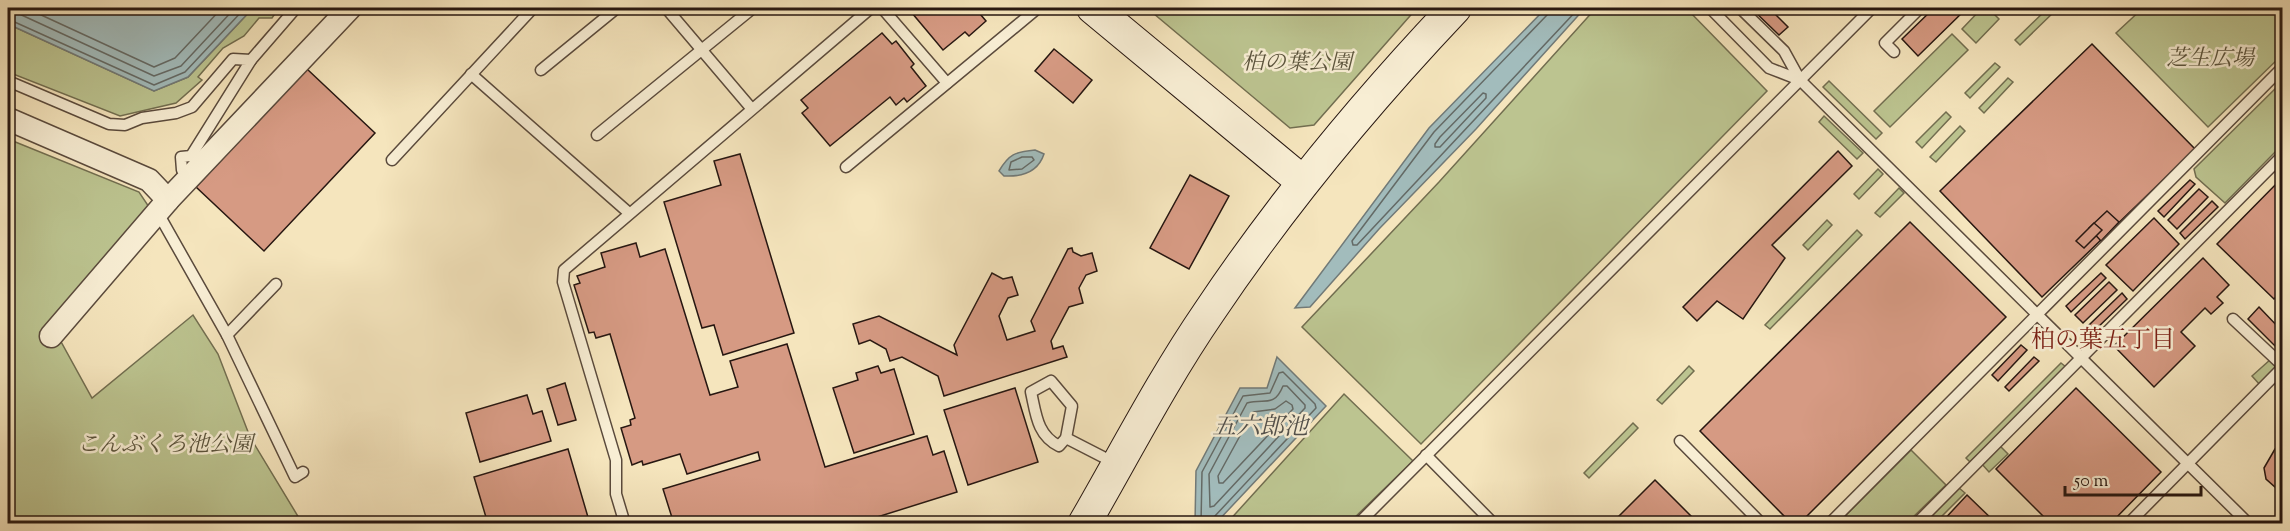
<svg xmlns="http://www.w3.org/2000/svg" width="2290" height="531" font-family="'Sorts Mill Goudy','Noto Serif JP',serif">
<rect width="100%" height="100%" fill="#f5e5bd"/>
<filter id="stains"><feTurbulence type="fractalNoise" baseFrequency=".00333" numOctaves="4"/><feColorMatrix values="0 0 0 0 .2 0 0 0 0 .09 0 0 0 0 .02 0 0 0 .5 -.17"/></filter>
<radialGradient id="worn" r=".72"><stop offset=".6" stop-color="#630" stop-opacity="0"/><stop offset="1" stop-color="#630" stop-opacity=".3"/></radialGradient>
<g fill="#bcc490" stroke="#726e50" stroke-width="1.5">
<polygon points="253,8 279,8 272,18 259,18 244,36 223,48 198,77 202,80 176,103 120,116 8,72 8,24 154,91 188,77"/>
<polygon points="1147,8 1417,8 1314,125 1290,128"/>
<polygon points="1596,8 1686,8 1767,91 1421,444 1302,327 1439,182"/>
<polygon points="1982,8 1988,8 1999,19 1976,43 1962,29"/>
<polygon points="2048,8 2058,8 2020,45 2015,40"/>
<polygon points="2143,8 2282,8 2282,55 2208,127 2116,33"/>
<polygon points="1952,34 1968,50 1890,127 1874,111"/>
<polygon points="1995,63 2000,67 1970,98 1965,93"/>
<polygon points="2008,78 2013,82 1984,113 1979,108"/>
<polygon points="1829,81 1882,133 1876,139 1823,87"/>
<polygon points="2282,82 2282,145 2225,203 2196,177 2194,169"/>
<polygon points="1946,112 1951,117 1922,148 1916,142"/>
<polygon points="1824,116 1863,153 1857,159 1819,122"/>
<polygon points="1960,126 1965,131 1936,162 1930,157"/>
<polygon points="8,139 139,192 149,207 59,338 92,398 193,315 218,354 250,437 302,523 8,523"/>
<polygon points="1878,169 1883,174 1859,199 1854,194"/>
<polygon points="1899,188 1904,193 1880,217 1875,213"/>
<polygon points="1827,220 1832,225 1808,250 1803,245"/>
<polygon points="1857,230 1862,235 1770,329 1765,325"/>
<polygon points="2271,359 2279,367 2260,385 2252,376"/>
<polygon points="2061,363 2066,367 1970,462 1966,458"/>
<polygon points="1689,366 1694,371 1662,404 1657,400"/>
<polygon points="1344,394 1413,461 1349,523 1227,523"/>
<polygon points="1633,423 1638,428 1589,478 1584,473"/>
<polygon points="2000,446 2008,454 1989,472 1981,463"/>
<polygon points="1911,450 1946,485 1907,523 1838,523"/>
<polygon points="1959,488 1965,493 1935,523 1923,524"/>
</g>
<g fill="#a2bcbc" stroke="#717a78" stroke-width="1.5">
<polygon points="8,8 253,8 188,77 154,91 8,24"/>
<polygon points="1546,8 1585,8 1476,129 1379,229 1310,307 1295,308 1429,128"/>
<path d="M1035 150 1044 154C1038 172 1022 177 1004 176L999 171C1009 154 1015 152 1035 150Z"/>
<polygon points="1277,357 1326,406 1216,523 1195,523 1196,471 1240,388 1267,388"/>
</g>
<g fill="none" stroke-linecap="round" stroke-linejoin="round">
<g stroke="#646a66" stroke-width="1.5">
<polyline points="26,8 154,67 175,58 222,8"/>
<polyline points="1550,8 1548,14 1434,132 1352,241 1353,245 1357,245 1579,8"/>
<polyline points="8,11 15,12 154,76 181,66 235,8"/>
<polyline points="8,19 154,85 185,72 245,8"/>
<polygon points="1483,93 1486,94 1486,98 1440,147 1435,147 1435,144 1440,137"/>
<polygon points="1022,157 1032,157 1034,160 1022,169 1009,170 1011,162"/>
<path d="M1283 386H1287L1305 405V408L1214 506 1210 507 1209 474 1247 403C1265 398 1274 408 1283 386Z"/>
<polygon points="1286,401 1292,405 1293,409 1223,483 1219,483 1218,476 1253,412 1275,409"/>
<polyline points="1201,524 1202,472 1243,396 1270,393 1279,373 1283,372 1315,404 1316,408 1214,517 1213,524"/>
</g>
</g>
<g fill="#d69a83" stroke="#271711" stroke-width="1.5">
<polygon points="918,8 942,8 944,10 953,8 956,11 960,8 964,8 966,11 970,8 975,8 986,21 969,36 965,32 943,50 912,13"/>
<polygon points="1751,8 1769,8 1788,27 1779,35"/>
<polygon points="1934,8 1967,8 1918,56 1902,39"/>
<polygon points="882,33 892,44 896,41 914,64 911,67 926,86 907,102 904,98 896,105 890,97 830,146 802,113 808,108 801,100"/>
<polygon points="2092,44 2195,149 2042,297 1940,191"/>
<polygon points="1054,49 1092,80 1073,103 1035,71"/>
<polygon points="307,69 375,133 264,251 196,187"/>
<polygon points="1838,151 1852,166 1772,245 1785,258 1743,319 1717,301 1697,321 1683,307"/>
<polygon points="740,154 794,333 723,355 714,325 702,328 664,202 721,185 714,161"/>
<polygon points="1190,175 1229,196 1189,269 1150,248"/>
<polygon points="2282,178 2282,291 2274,299 2217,244"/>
<polygon points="2190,180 2195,184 2164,217 2158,211"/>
<polygon points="2199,189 2208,197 2177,229 2168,220"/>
<polygon points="2212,201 2218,207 2185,239 2180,233"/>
<polygon points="2107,211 2119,222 2101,241 2089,228"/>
<polygon points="2154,218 2179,244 2133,291 2106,265"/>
<polygon points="1910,222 2006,317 1799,524 1792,524 1700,431"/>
<polygon points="2094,223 2102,230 2084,248 2076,241"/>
<polygon points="636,243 640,257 665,249 710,395 738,387 730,361 787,344 825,467 927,436 933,455 944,451 957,492 855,524 795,524 794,519 781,524 674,524 663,489 760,460 758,452 687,474 680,454 643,465 642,461 632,465 621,428 631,425 630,420 635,418 610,334 596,338 594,332 589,333 574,285 580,283 577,276 605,267 601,253"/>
<polygon points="1072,248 1073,252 1081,256 1092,253 1097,271 1086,275 1079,288 1083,303 1069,307 1051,341 1053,349 1063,346 1067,357 944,396 938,376 902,357 890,361 886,349 870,340 859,344 853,324 879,316 957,355 954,345 992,273 1003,279 1012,277 1018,295 1008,298 999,316 1007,340 1035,331 1031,321 1068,249"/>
<polygon points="2203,258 2229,285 2217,297 2223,303 2211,314 2205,308 2181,332 2195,346 2154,387 2114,346"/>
<polygon points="2101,273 2106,278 2071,312 2066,306"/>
<polygon points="2109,282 2117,290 2083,323 2075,315"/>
<polygon points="2122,293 2127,299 2093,332 2087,327"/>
<polygon points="2259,307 2282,331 2282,344 2278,349 2248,319"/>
<polygon points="2021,345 2027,350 1998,381 1992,375"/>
<polygon points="2034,357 2039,361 2009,391 2005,387"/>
<polygon points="878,366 881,373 894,369 914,434 854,453 833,388 858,380 856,373"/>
<polygon points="565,383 576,420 558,425 547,389"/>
<polygon points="1015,388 1038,462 968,485 944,410"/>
<polygon points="2076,388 2161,472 2110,524 2051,524 1996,469"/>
<polygon points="527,395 533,414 542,411 551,441 480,462 466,413"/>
<polygon points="2282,447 2282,489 2275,487 2266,479 2264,468 2275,449"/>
<polygon points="568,449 590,524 488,524 474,477"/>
<polygon points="1655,480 1699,524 1611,524"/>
<polygon points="1967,495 1997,524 1940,524"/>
</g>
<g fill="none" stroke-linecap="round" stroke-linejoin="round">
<defs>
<g id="lane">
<polyline points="666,8 751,108"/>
<polyline points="882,8 947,83"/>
<polyline points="1710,8 1769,68 1800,80"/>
<polyline points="1740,8 1784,51 1800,80 2249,524"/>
<polyline points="1894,52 1885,43 1920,8"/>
<polyline points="251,60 296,8"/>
<polyline points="541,70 617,8"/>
<polyline points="471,74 629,213"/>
<polyline points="8,81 109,124 125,125 142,118 176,113 192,107 233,59 251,60 191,156 181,157 182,170 190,177"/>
<polyline points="597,135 753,8"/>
<polyline points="392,160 533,8"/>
<polyline points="846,167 1038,8"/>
<polyline points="158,213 227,335 295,477 303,472"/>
<polyline points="2233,319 2282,365"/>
<polyline points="227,335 276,284"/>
<path d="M1051 381 1072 406 1066 438 1059 446C1037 435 1036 414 1031 392Z"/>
<polyline points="1066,438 1105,458 1113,468"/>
<polyline points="1680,441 1762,524"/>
<polyline points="1426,455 1494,524"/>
<polyline points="625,524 616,494 616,460 563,282 564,270 871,8"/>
<polyline points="1358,524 1872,8"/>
<polyline points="1829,524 2282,68"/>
<polyline points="1916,524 2282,156"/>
<polyline points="2128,524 2282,368"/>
</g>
<g id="street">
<polyline points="8,119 149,180 168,200"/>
<polyline points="51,336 168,200 350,8"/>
</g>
<g id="secondary">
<polyline points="1093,8 1303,182"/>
<path d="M1084 524C1125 453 1163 379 1209 312 1282 203 1365 103 1455 8"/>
</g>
</defs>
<use href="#lane" stroke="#5a4a3c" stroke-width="13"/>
<use href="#street" stroke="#5a4a3c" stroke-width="25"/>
<use href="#secondary" stroke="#271711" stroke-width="34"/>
<use href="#lane" stroke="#f8eed4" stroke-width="10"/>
<use href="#street" stroke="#f8eed4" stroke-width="22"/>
<use href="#secondary" stroke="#f8eed4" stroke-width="32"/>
</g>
<g text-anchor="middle" stroke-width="5" stroke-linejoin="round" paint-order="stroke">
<g font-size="22" font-style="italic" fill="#5b543d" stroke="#f8eed4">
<text x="2210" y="65">芝生広場</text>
<text x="1297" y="69">柏の葉公園</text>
<text x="165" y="451">こんぶくろ池公園</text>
</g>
<g font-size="24" fill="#7a1f14" stroke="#f8eed4">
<text x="2103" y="347">柏の葉五丁目</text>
</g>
<g font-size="24" font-style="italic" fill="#52514d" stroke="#f8eed4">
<text x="1260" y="434">五六郎池</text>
</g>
</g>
<rect width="2290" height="531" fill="none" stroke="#f5e5bd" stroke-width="30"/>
<rect x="9" y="9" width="2272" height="513" fill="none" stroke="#271711" stroke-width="3"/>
<rect x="15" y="15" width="2260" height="501" fill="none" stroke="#271711" stroke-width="1.5"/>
<path d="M2065 486v9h136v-9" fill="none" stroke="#271711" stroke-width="3"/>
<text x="2074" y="486" font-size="18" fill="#271711" stroke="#f8eed4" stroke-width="4.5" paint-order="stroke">50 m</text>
<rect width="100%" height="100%" filter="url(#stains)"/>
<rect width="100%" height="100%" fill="url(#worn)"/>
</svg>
